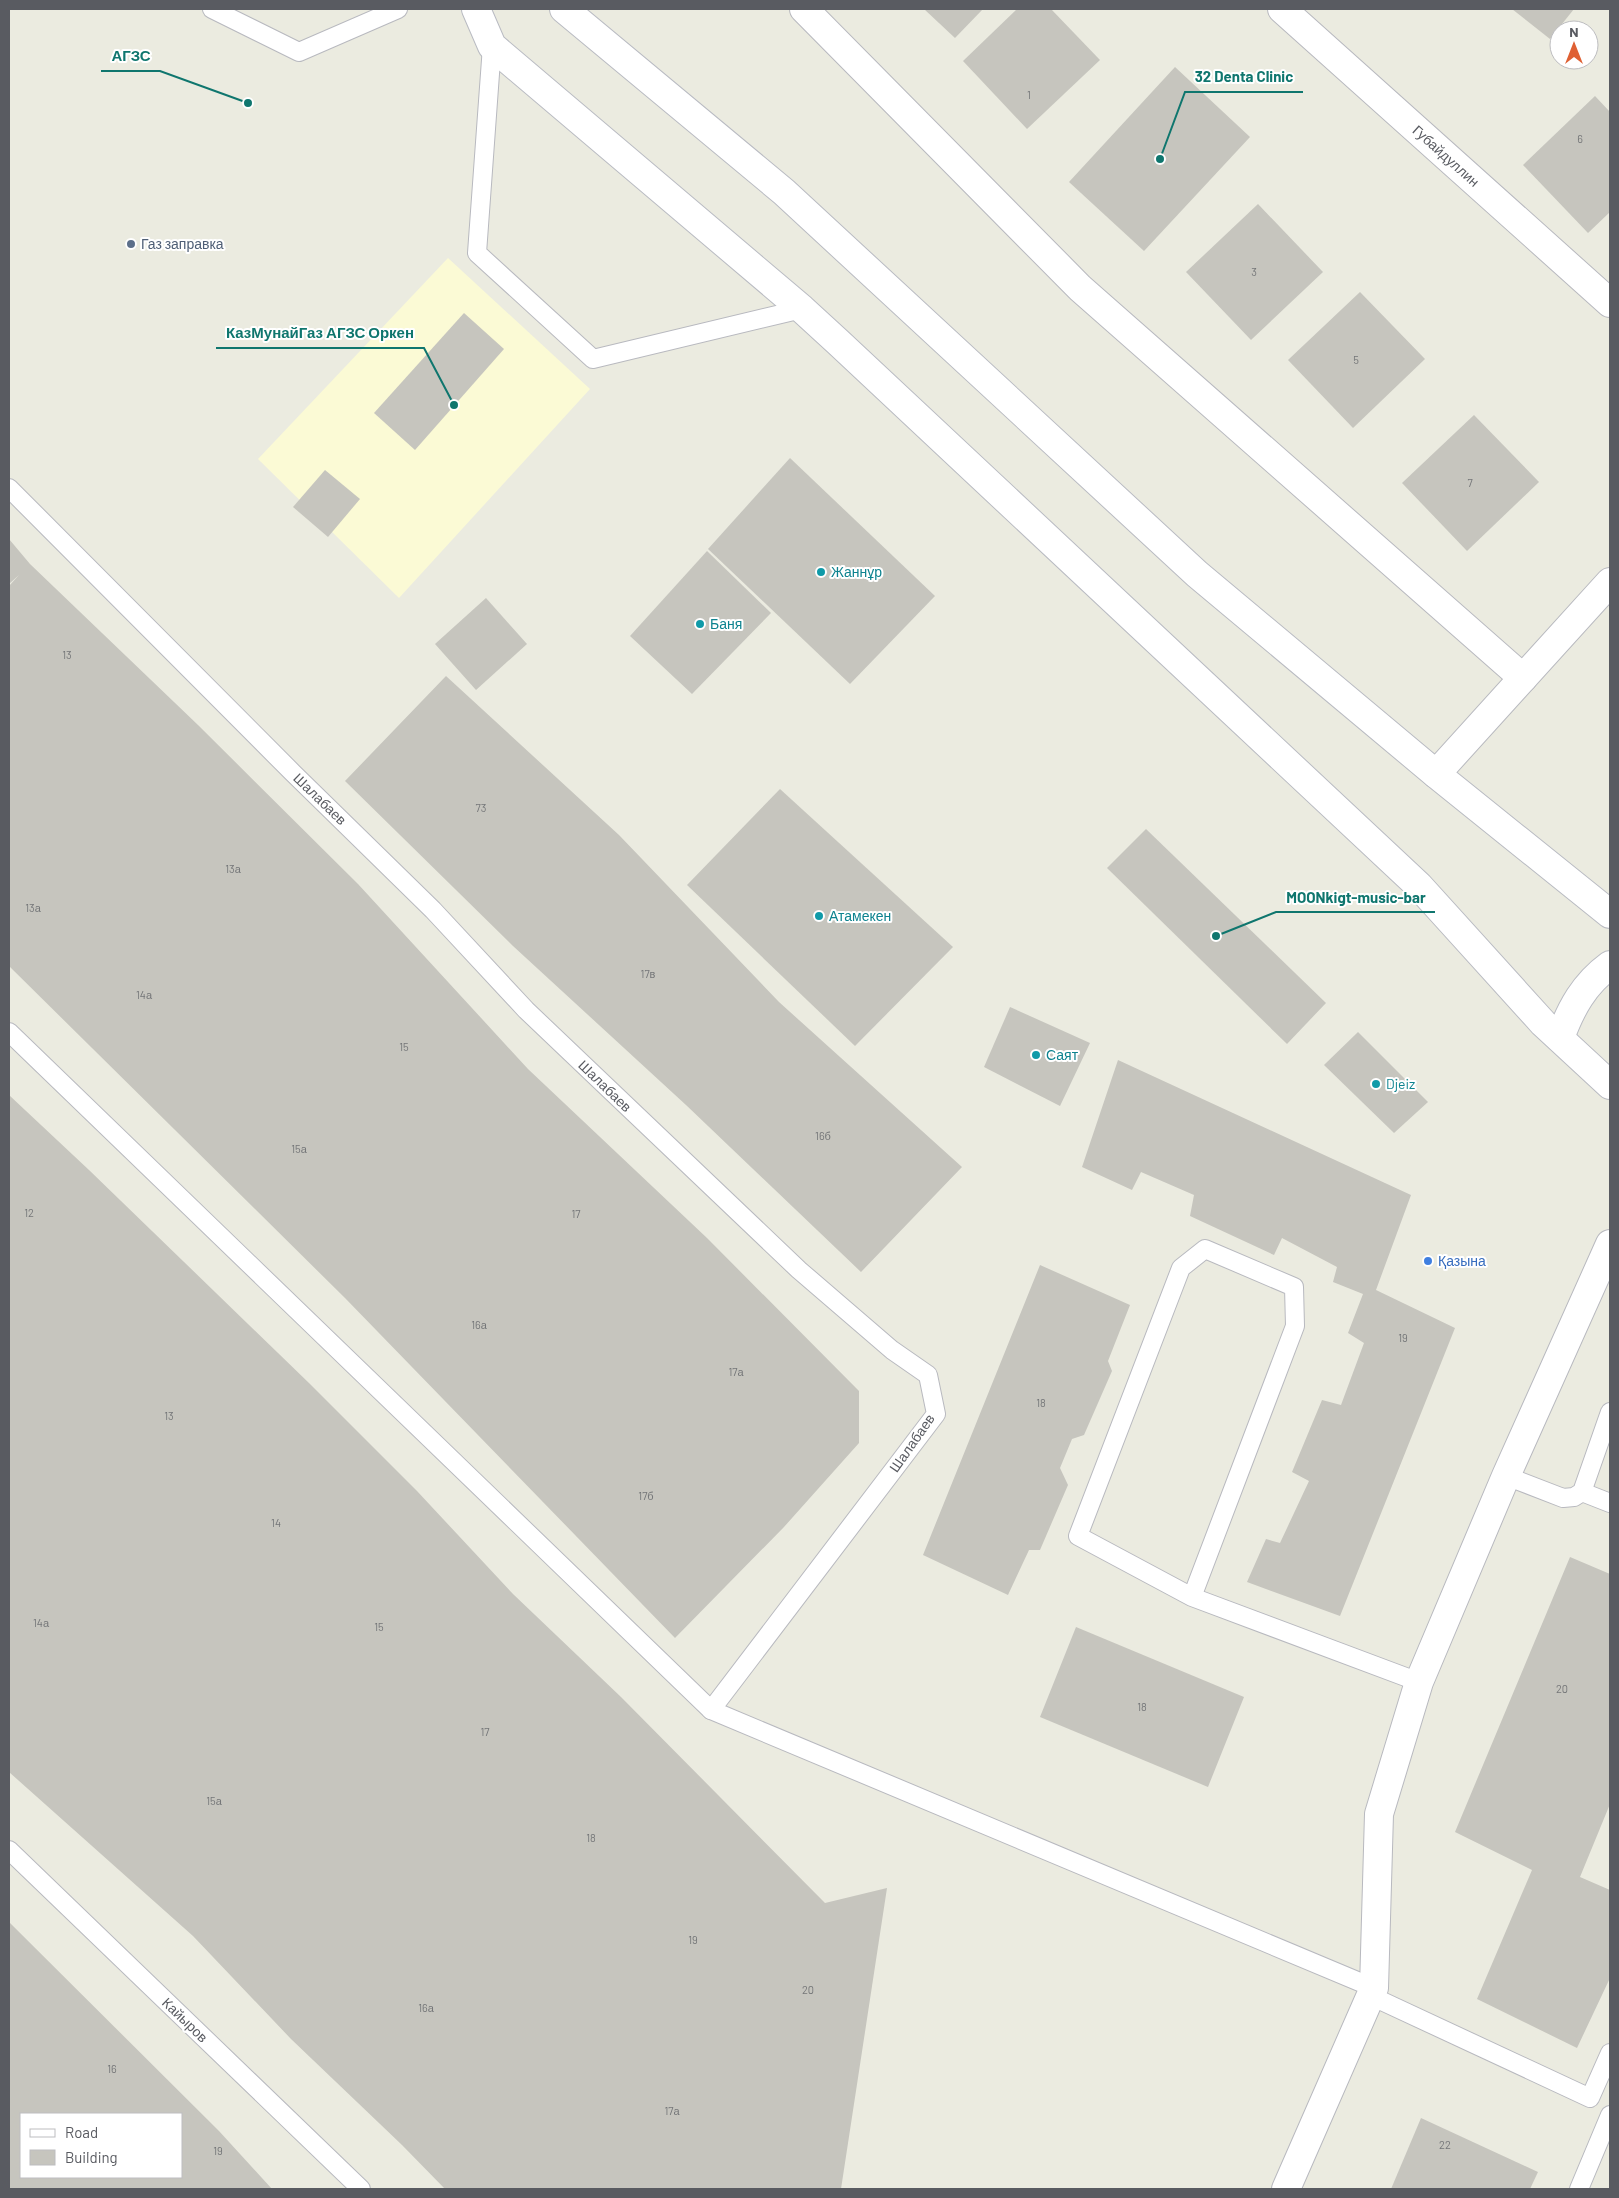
<svg xmlns="http://www.w3.org/2000/svg" width="1619" height="2198" font-family="Barlow,sans-serif">
<rect width="100%" height="100%" fill="#ebebe0"/>
<polygon fill="#fbfad5" points="448,258 590,389 399,598 258,459"/>
<g fill="#c6c5be" fill-rule="evenodd">
<polygon points="924,9 983,9 955,38"/>
<polygon points="1017,9 1051,9 1100,60 1027,129 963,61"/>
<polygon points="1512,9 1574,9 1550,39"/>
<polygon points="1175,67 1250,137 1144,251 1069,182"/>
<polygon points="1595,96 1610,112 1610,212 1588,233 1523,165"/>
<polygon points="1258,204 1323,272 1251,340 1186,272"/>
<polygon points="1360,292 1425,359 1353,428 1288,360"/>
<polygon points="464,313 504,349 415,450 374,413"/>
<polygon points="1474,415 1539,482 1467,551 1402,483"/>
<polygon points="790,458 935,596 850,684 708,549"/>
<polygon points="325,470 360,499 328,537 293,507"/>
<polygon points="9,539 30,564 198,725 358,884 528,1069 707,1238 859,1391 859,1443 784,1527 675,1638 345,1298 9,966 9,586 19,575 9,584"/>
<polygon points="707,551 771,613 692,694 630,636"/>
<polygon points="486,598 527,644 476,690 435,644"/>
<polygon points="446,676 619,835 779,1002 962,1167 861,1272 686,1105 513,946 345,781"/>
<polygon points="780,789 953,947 855,1046 687,885"/>
<polygon points="1146,829 1326,1003 1287,1044 1107,868"/>
<polygon points="1010,1007 1090,1043 1060,1106 984,1067"/>
<polygon points="1358,1032 1428,1102 1394,1133 1324,1065"/>
<polygon points="1118,1060 1411,1195 1376,1290 1455,1328 1340,1616 1247,1582 1266,1539 1280,1543 1309,1481 1292,1472 1322,1400 1341,1405 1364,1343 1348,1333 1363,1294 1333,1282 1337,1267 1282,1238 1274,1255 1190,1216 1194,1195 1141,1172 1132,1190 1082,1167"/>
<polygon points="9,1095 89,1170 309,1383 417,1491 513,1594 621,1697 825,1903 887,1888 841,2189 445,2189 402,2145 291,2039 193,1936 9,1772"/>
<polygon points="1040,1265 1130,1305 1108,1361 1112,1371 1084,1435 1072,1439 1060,1468 1068,1485 1040,1550 1029,1550 1008,1595 923,1555"/>
<polygon points="1570,1557 1610,1574 1610,1804 1580,1877 1610,1890 1610,1978 1577,2048 1477,1999 1532,1870 1455,1832"/>
<polygon points="1076,1627 1244,1697 1208,1787 1040,1717"/>
<path d="M9 1922 219 2131 272 2189H9ZM21 2114H181V2177H21Z"/>
<polygon points="1421,2118 1538,2172 1530,2189 1391,2189"/>
</g>
<g fill="none" stroke-linecap="round" stroke-linejoin="round">
<defs>
<g id="lane">
<polyline points="212,9 299,52 398,9"/>
<polyline points="492,46 477,253 593,359 802,309"/>
<polyline points="9,488 293,773 433,910 526,1010 799,1270 892,1350 928,1375 936,1414 711,1710"/>
<polyline points="9,1032 711,1710 1374,1988"/>
<polyline points="1506,1476 1563,1498 1574,1497 1582,1492 1610,1412"/>
<polyline points="1582,1492 1610,1503"/>
<polyline points="1192,1597 1295,1326 1294,1287 1205,1249 1181,1268 1078,1536 1192,1597 1419,1682"/>
<polyline points="9,1850 361,2189"/>
<polyline points="1371,1996 1590,2098 1610,2053"/>
<polyline points="1579,2189 1610,2115"/>
</g>
<g id="street">
<polyline points="804,9 1080,288 1523,678"/>
<polyline points="1282,9 1610,303"/>
<polyline points="1436,774 1610,582"/>
<polyline points="1286,2189 1374,1988 1379,1814 1419,1682 1506,1476 1610,1244"/>
</g>
<g id="secondary">
<polyline points="476,9 492,46 802,309 838,342 1419,886 1543,1023 1610,1085"/>
<polyline points="564,9 784,192 1197,574 1436,774 1610,914"/>
<path d="M1560 1038C1571 1008 1584 984 1610 965"/>
</g>
</defs>
<use href="#lane" stroke="#b8b9bf" stroke-width="20"/>
<use href="#street" stroke="#b8b9bf" stroke-width="30"/>
<use href="#secondary" stroke="#b9bbc2" stroke-width="30"/>
<use href="#lane" stroke="#fff" stroke-width="18"/>
<use href="#street" stroke="#fff" stroke-width="28"/>
<use href="#secondary" stroke="#fff" stroke-width="28"/>
</g>
<circle fill="#5c6f8a" stroke="#fff" stroke-width="2" cx="131" cy="244" r="5"/>
<g fill="#0f9aa8" stroke="#fff" stroke-width="2">
<circle cx="821" cy="572" r="5"/>
<circle cx="700" cy="624" r="5"/>
<circle cx="819" cy="916" r="5"/>
<circle cx="1036" cy="1055" r="5"/>
<circle cx="1376" cy="1084" r="5"/>
</g>
<circle fill="#3f7fe0" stroke="#fff" stroke-width="2" cx="1428" cy="1261" r="5"/>
<g text-anchor="middle" stroke-width="4" stroke-linejoin="round" paint-order="stroke">
<g font-size="11" fill="#747678">
<text x="1029" y="99">1</text>
<text x="1580" y="143">6</text>
<text x="1254" y="276">3</text>
<text x="1356" y="364">5</text>
<text x="1470" y="487">7</text>
<text x="67" y="659">13</text>
<text x="481" y="812">73</text>
<text x="233" y="873">13а</text>
<text x="33" y="912">13а</text>
<text x="648" y="978">17в</text>
<text x="144" y="999">14а</text>
<text x="404" y="1051">15</text>
<text x="823" y="1140">16б</text>
<text x="299" y="1153">15а</text>
<text x="29" y="1217">12</text>
<text x="576" y="1218">17</text>
<text x="479" y="1329">16а</text>
<text x="1403" y="1342">19</text>
<text x="736" y="1376">17а</text>
<text x="1041" y="1407">18</text>
<text x="169" y="1420">13</text>
<text x="646" y="1500">17б</text>
<text x="276" y="1527">14</text>
<text x="41" y="1627">14а</text>
<text x="379" y="1631">15</text>
<text x="1562" y="1693">20</text>
<text x="1142" y="1711">18</text>
<text x="485" y="1736">17</text>
<text x="214" y="1805">15а</text>
<text x="591" y="1842">18</text>
<text x="693" y="1944">19</text>
<text x="808" y="1994">20</text>
<text x="426" y="2012">16а</text>
<text x="112" y="2073">16</text>
<text x="672" y="2115">17а</text>
<text x="1445" y="2149">22</text>
<text x="218" y="2155">19</text>
</g>
<g font-size="14" fill="#595b61" stroke="#fff">
<text transform="translate(1446 156) rotate(42)" y="5">Губайдуллин</text>
<text transform="translate(320 799) rotate(44)" y="5">Шалабаев</text>
<text transform="translate(605 1086) rotate(44)" y="5">Шалабаев</text>
<text transform="translate(912 1443) rotate(-55)" y="5">Шалабаев</text>
<text transform="translate(185 2020) rotate(44)" y="5">Кайыров</text>
</g>
<g font-size="14" fill="#4e5e75" stroke="#fff" text-anchor="start">
<text x="141" y="249">Газ заправка</text>
</g>
<g font-size="14" fill="#0d838f" stroke="#fff" text-anchor="start">
<text x="831" y="577">Жаннұр</text>
<text x="710" y="629">Баня</text>
<text x="829" y="921">Атамекен</text>
<text x="1046" y="1060">Саят</text>
<text x="1386" y="1089">Djeiz</text>
</g>
<g font-size="14" fill="#366cbe" stroke="#fff" text-anchor="start">
<text x="1438" y="1266">Қазына</text>
</g>
</g>
<path fill="none" stroke="#0f766e" stroke-width="2" d="M248 103L160 71H101M1160 159L1185 92H1303M454 405L424 348H216M1216 936L1276 912H1435"/>
<g fill="#0f766e" stroke="#fff" stroke-width="2">
<circle cx="248" cy="103" r="5"/>
<circle cx="1160" cy="159" r="5"/>
<circle cx="454" cy="405" r="5"/>
<circle cx="1216" cy="936" r="5"/>
</g>
<g font-size="15" text-anchor="middle" font-weight="bold" fill="#0f766e" stroke="#fff" stroke-width="4" stroke-linejoin="round" paint-order="stroke">
<text x="131" y="61">АГЗС</text>
<text x="1244" y="82">32 Denta Clinic</text>
<text x="320" y="338">КазМунайГаз АГЗС Оркен</text>
<text x="1356" y="903">MOONkigt-music-bar</text>
</g>
<rect width="1619" height="2198" fill="none" stroke="#595b61" stroke-width="20"/>
<rect x="20" y="2113" width="162" height="65" fill="#ffffff" stroke="#bdbdc0"/>
<rect x="30" y="2129" width="25" height="8" fill="#ffffff" stroke="#bdbdc0"/>
<text x="65" y="2138" font-size="15" fill="#595b61">Road</text>
<rect x="30" y="2150" width="25" height="15" fill="#c6c5be" stroke="#bdbdc0"/>
<text x="65" y="2163" font-size="15" fill="#595b61">Building</text>
<g transform="translate(1574 45)"><circle r="24" fill="#ffffff" stroke="#bdbdc0"/>
<path d="M0-4L9 19L0 12L-9 19Z" fill="#df6033"/>
<text y="-8" font-size="14" font-weight="bold" text-anchor="middle" fill="#595b61">N</text>
</g>
</svg>
